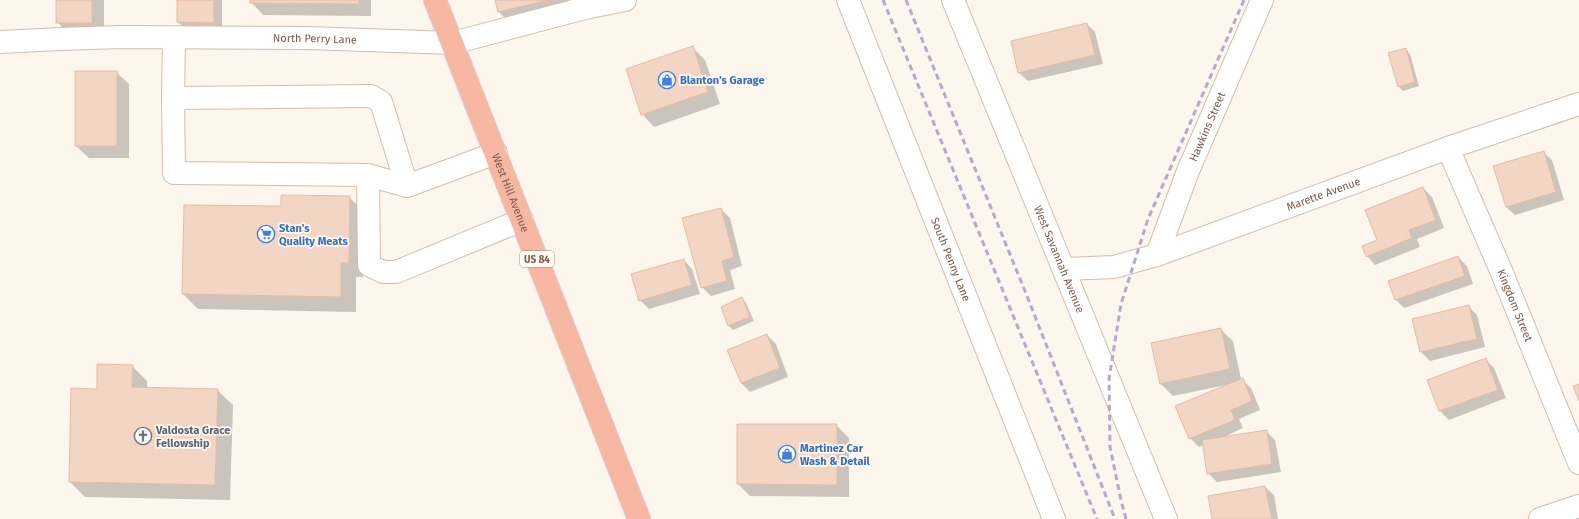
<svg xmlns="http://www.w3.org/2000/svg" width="1579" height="519" font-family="'Fira Sans',sans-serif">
<rect width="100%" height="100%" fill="#fdf6ec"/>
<g fill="#0003">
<polygon points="57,0 104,0 104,35 70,35 57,22"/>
<polygon points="178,0 222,0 222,31 187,31 178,22"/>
<polygon points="251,0 371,0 371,16 263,15 251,2"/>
<polygon points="496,0 595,0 511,24 499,12"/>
<polygon points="1087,24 1095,32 1103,64 1028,81 1019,73"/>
<polygon points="692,47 705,60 720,104 654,127 642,114"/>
<polygon points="1406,49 1410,54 1419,86 1403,91 1399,87"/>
<polygon points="116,72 129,84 129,158 89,158 76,146"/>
<polygon points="1543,152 1552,160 1564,200 1515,215 1506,207"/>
<polygon points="1423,188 1432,197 1444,228 1417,239 1420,247 1375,265 1367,256"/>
<polygon points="349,197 364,212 363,277 356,277 356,312 198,309 183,294 282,208"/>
<polygon points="721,209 730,218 742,266 730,270 735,289 711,296 702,287"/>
<polygon points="1458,257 1467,266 1473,284 1404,308 1396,300"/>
<polygon points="684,260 692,269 700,294 649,309 640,300"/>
<polygon points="742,298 746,303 754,321 733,330 729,326 722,307"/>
<polygon points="1468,306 1477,315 1485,347 1430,361 1421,352 1413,320"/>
<polygon points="1220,329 1233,341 1241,379 1251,388 1260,410 1239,419 1243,428 1224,437 1266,431 1275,440 1281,472 1217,482 1208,473 1204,445 1199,447 1190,438 1226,385 1173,396 1161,384 1153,344"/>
<polygon points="767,335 776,344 788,377 750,392 741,383 729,350"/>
<polygon points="1485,359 1494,368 1506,398 1449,420 1440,411 1429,380"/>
<polygon points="132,366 147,381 147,389 217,390 233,405 230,500 85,497 70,482 98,390"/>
<polygon points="836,425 849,438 849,497 750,496 738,484"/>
<polygon points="1265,487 1274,495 1278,519 1213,519"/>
</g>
<g fill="#f3d5c3" stroke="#e6bba3">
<rect x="56" y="0" width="36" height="23"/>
<polygon points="177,0 214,0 214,23 177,22"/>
<polygon points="250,0 359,0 359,4 250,3"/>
<polygon points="495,0 549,0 498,12"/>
<polygon points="1087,23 1095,55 1018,73 1011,41"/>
<polygon points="693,46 708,92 641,115 626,69"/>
<polygon points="1406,48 1415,82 1398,87 1388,53"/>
<rect x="75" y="71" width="42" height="75"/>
<polygon points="1544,151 1556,192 1506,207 1493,166"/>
<polygon points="1423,187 1436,220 1409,230 1412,238 1366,257 1362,246 1377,240 1365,210"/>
<polygon points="281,195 350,196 349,263 341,263 341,297 182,294 184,205 281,206"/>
<polygon points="721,208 734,257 722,261 727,281 701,288 682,218"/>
<polygon points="1458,256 1465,276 1395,300 1388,281"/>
<polygon points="684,259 692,285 639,301 631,274"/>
<polygon points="742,297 750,317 728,326 721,307"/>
<polygon points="1469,305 1477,339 1420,352 1412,319"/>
<polygon points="1221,328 1230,369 1160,384 1151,343"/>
<polygon points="767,334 780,368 741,383 727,350"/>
<polygon points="1486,358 1498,390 1439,411 1427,380"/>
<polygon points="97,364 133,365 132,387 218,389 215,485 69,482 71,388 97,389"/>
<polygon points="1243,378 1252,401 1231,410 1235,420 1189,439 1175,406"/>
<polygon points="1579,384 1579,401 1573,386"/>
<polygon points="737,424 837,424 837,485 737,484"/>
<polygon points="1267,430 1272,464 1207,474 1202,440"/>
<polygon points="1265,486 1272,519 1212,519 1208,496"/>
</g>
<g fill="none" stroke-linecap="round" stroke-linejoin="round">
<defs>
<g id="minor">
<path id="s1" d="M848 0 1054 519"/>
<path id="s2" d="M953 0 1166 519"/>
<path id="s3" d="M0 42 60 39 121 37 307 38 453 43 585 8 625 0"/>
<polyline points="173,98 174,38"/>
<path id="s4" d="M1448 148 1502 273 1579 463"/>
<polyline points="496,153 407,186 381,102 371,96 173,98 174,173 368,175 369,265 383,272 396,272 522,220"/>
<polyline points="368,175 407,186"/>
<path id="s5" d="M1157 255 1188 171 1262 0"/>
<path id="s6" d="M1064 269 1114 267 1157 255 1448 148 1579 104"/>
<polyline points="1540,519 1579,506"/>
</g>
<g id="highway">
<path id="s7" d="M435 0 639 519"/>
</g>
</defs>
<use href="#minor" stroke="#d1beb0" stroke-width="24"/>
<use href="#highway" stroke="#dad1cd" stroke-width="24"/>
<use href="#minor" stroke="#fff" stroke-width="22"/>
<use href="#highway" stroke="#f7b7a3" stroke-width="22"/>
<g stroke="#b9a8c9" stroke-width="3" stroke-dasharray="6 4" stroke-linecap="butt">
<polyline points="883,0 1097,519"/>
<polyline points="906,0 1025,291 1115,519"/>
<polyline points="1126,519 1121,500 1110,447 1109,379 1121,304 1148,219 1244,0"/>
</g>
</g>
<defs>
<symbol id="shop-ring" viewBox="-11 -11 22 22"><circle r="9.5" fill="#fffaf3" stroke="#3f7fe0" stroke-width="1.5"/><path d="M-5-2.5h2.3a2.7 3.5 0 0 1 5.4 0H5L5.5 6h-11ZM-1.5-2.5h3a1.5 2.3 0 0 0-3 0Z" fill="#3f7fe0"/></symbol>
<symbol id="supermarket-ring" viewBox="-11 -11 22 22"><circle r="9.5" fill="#fffaf3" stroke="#3f7fe0" stroke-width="1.5"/><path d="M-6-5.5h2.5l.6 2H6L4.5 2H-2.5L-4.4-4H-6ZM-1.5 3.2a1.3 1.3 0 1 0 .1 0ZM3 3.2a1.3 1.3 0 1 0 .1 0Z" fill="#3f7fe0"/></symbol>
<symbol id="church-ring" viewBox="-11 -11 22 22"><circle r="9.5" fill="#fffaf3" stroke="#6b7280" stroke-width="1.5"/><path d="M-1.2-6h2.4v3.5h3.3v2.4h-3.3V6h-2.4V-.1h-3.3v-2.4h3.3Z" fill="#6b7280"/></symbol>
</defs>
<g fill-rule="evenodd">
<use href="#shop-ring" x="657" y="70" width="20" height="20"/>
<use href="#supermarket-ring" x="256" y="224" width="20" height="20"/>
<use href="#church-ring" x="133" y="426" width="20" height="20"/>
<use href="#shop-ring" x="777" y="444" width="20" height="20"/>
</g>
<g text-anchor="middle" stroke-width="3.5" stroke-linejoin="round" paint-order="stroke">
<rect fill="#fffaf3" stroke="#a28b7f" stroke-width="1" x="520" y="251" width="34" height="16" rx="3"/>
<g font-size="10" font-weight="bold" fill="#7a5c4d">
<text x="537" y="263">US 84</text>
</g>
<g font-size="11" fill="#7a5c4d" stroke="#fffaf3">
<text dy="4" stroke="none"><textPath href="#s3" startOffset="315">North Perry Lane</textPath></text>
<text dy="4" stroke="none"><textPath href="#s5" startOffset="138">Hawkins Street</textPath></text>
<text dy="4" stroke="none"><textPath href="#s7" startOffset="207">West Hill Avenue</textPath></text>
<text dy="4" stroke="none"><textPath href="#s6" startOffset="272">Marette Avenue</textPath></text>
<text dy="4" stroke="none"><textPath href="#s2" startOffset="280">West Savannah Avenue</textPath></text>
<text dy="4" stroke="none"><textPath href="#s1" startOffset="279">South Penny Lane</textPath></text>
<text dy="4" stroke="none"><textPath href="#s4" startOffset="171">Kingdom Street</textPath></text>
</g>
<g font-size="11" font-weight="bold" fill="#366cbe" stroke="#fffaf3" text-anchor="start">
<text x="680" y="84">Blanton's Garage</text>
<text x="279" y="232">Stan's<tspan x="279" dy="13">Quality Meats</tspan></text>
<text x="800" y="452">Martinez Car<tspan x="800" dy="13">Wash &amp; Detail</tspan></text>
</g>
<g font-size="11" font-weight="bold" fill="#5b616d" stroke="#fffaf3" text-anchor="start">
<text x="156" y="434">Valdosta Grace<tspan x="156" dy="13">Fellowship</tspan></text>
</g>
</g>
</svg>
